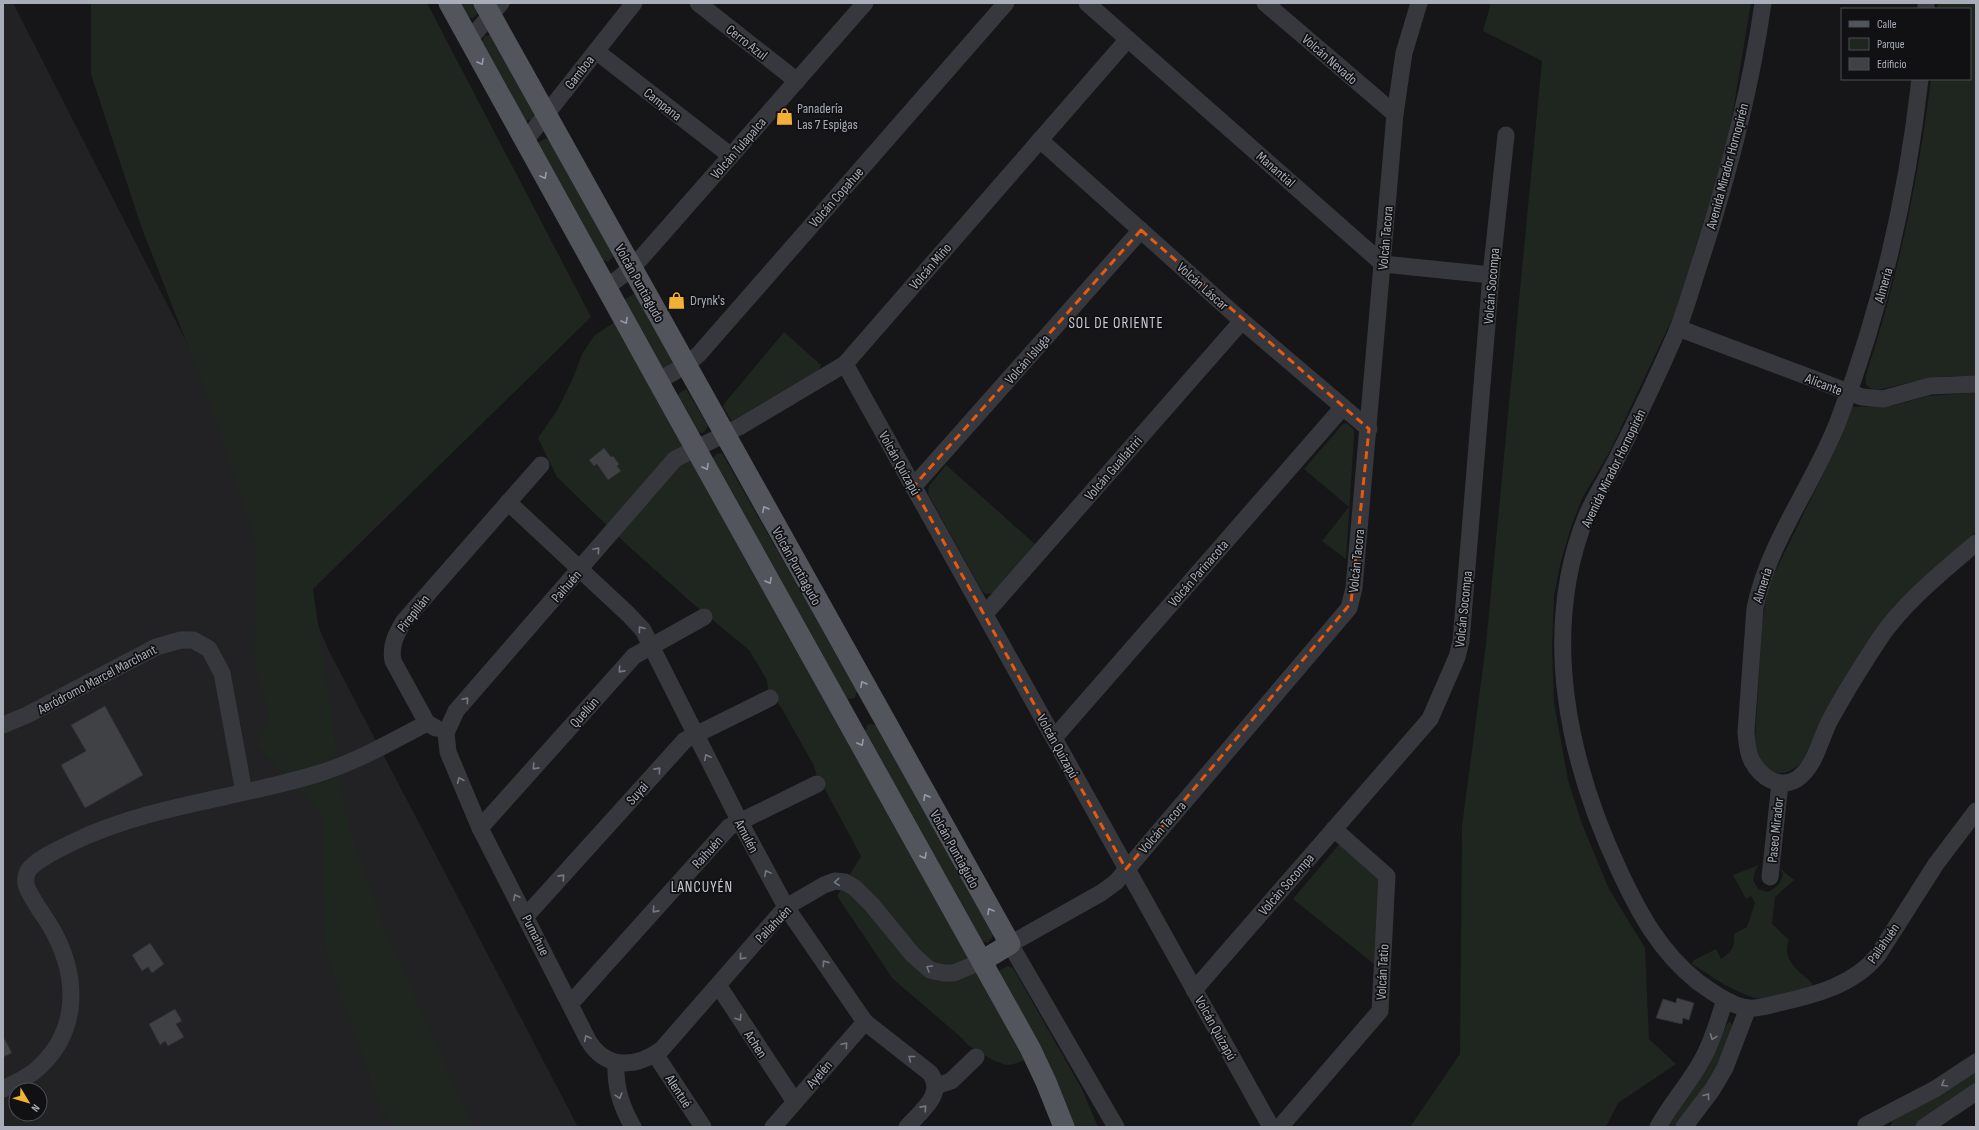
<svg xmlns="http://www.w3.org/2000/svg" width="1979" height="1130" font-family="'Sofia Sans Condensed',sans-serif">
<rect width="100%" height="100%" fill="#161618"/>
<path fill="#222225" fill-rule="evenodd" d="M3 3H13L257 480 328 649 578 1127H3ZM16 1090H40V1114H16Z"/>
<g fill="#1e261f">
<polygon points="91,3 427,3 591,317 313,589 347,823 384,927 469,1118 474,1127 398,1127 381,1110 326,951 323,814 256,745 270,717 254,663 255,539 211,405 141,226 91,74"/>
<polygon points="459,3 476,3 479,12 473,18 466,17"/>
<polygon points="1491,3 1751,3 1727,147 1675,313 1610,451 1583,497 1572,524 1561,561 1554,596 1552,647 1554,703 1568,780 1582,824 1609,889 1645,948 1649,1039 1676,1064 1618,1103 1606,1127 1410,1127 1460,1054 1462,826 1486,644 1542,61 1483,31"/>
<path d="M1938 3H1976V377C1942 373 1912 382 1878 390 1868 389 1864 385 1866 375 1898 277 1918 182 1931 79H1970V9H1937Z"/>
<polygon points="489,35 492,35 535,111 532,119 526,121 482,45 482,41 485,36"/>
<polygon points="546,138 551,142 614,256 608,262 602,260 537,145 539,142"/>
<polygon points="634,294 638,295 675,362 663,370 625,300 627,298"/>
<path d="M616 321 1026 1060C1021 1061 1013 1065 1008 1065 998 1064 966 1047 963 1039L893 979 837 896 861 856 816 773 813 764 782 709 768 689 767 680 749 650 692 603 624 542 557 477 538 438 558 409 574 376 582 354 594 336Z"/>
<polygon points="784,332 821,365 819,370 732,421 723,407 724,404"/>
<polygon points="686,389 708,426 703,433 697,432 678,397 679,393"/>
<path d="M1976 392V532L1924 578 1804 760C1780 785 1759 772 1755 740L1762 624 1767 594 1773 576 1834 452 1850 410 1852 407 1891 406 1928 396Z"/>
<polygon points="1347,423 1354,430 1354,436 1346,559 1322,541 1349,507 1304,469 1343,424"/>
<polygon points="722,453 857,691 855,698 846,699 713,458 716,454"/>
<polygon points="946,465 1035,544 993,593 986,594 982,591 928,494 929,486"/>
<polygon points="870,724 876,725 993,934 992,938 988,942 982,942 865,732 867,725"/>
<polygon points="1341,842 1381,876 1374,964 1293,899"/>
<path d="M1759 865 1755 871 1753 880 1758 889 1768 892C1777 887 1782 883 1783 873L1776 865 1794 880 1775 897 1772 924 1789 940C1781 960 1798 970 1812 983L1813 987C1798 991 1780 998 1764 999 1743 999 1710 975 1692 964L1694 960 1716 949 1721 959C1732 952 1735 947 1734 934L1747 927 1755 903 1751 896 1746 899 1733 875Z"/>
<polygon points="1008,966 1013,968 1082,1089 1098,1127 1072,1127 999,974 1000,970"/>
<polygon points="1730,1021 1733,1027 1719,1062 1703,1088 1675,1127 1667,1127 1710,1064 1726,1026"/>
<polygon points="1976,1070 1976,1085 1917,1127 1890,1127 1893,1119"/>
</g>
<g fill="#404145" stroke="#303034">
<polygon points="604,448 611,457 613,456 619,464 617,466 621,471 608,480 597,464 594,466 589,460"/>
<polygon points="105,706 143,775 85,808 61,765 86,751 71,725"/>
<polygon points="150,943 164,964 152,973 148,967 142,971 132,955"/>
<polygon points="1677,998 1694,1003 1689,1020 1683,1018 1682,1024 1656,1018 1663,999 1676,1003"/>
<polygon points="175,1009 182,1021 176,1024 184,1037 168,1046 165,1041 160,1045 149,1024"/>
<polygon points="3,1036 12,1053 3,1057"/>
</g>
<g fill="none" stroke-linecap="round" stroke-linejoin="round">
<g stroke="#37383d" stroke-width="17">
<polyline points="698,3 797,81"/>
<polyline points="1087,3 1383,264 1491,275"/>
<polyline points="1265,3 1395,114"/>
<path d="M1763 3C1751 88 1729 172 1703 253 1694 279 1687 306 1677 331 1658 375 1637 419 1615 462 1606 480 1594 498 1586 517 1540 633 1568 761 1619 870 1639 913 1660 952 1698 982 1708 989 1718 997 1730 1002 1735 1005 1741 1007 1748 1008 1758 1009 1769 1005 1779 1003 1815 995 1854 985 1878 955L1936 864 1976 811"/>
<polyline points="1926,9 1926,3"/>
<polyline points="469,40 501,3"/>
<polyline points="596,51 731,156"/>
<path d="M1920 79C1907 195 1881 309 1839 419 1815 483 1769 540 1755 608L1746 732C1747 742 1747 752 1752 761 1761 777 1779 790 1797 779 1815 767 1820 740 1829 722 1844 694 1861 667 1878 641 1902 604 1943 571 1976 543"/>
<polyline points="1040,140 1242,321 1369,429"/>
<polyline points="525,141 634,3"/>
<polyline points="607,287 632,268 649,249 865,3"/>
<polyline points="1678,328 1862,397 1883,399 1930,386 1976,384"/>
<polyline points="845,364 1271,1127"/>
<polyline points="658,381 686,365 699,354 1006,3"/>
<polyline points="913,487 1141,230"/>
<path d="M508 502 628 614 643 630 740 822 786 907 865 1022 930 1073C946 1094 920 1112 907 1127"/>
<polyline points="985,614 1242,321"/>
<polyline points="3,725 27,715 156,647 181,640 193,640 209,649 222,673 244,792"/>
<path d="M436 728 427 723 393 661C390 646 396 634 404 621L541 465"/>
<polyline points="1054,738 1343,407"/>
<polyline points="480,828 634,656 704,617"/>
<polyline points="1770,877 1780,783"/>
<polyline points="526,916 685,740 770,698"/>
<path d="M982 961 954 973H943L930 970 913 955 872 905 855 888 845 882 835 881 824 885 786 907 662 1049C636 1068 606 1070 588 1040L480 828 448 752 446 733 456 711 675 459 739 427 845 364 1128 39"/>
<polyline points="718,985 795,1102"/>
<polyline points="1194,990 1430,719 1457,657 1461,641 1491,275 1506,135"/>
<polyline points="571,1003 729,827 817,784"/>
<polyline points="655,1054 703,1127"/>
<path d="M616 1063C615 1087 621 1106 633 1127"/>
<polyline points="936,1086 951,1081 976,1057"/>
<path d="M3 1089C14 1083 27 1078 36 1070 80 1032 79 977 52 929 46 918 28 895 26 884 25 878 26 873 30 868 41 857 57 850 71 843 149 805 235 799 317 774 356 762 391 742 427 723"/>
<polyline points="1866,1125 1935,1089 1976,1062"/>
<polyline points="773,1127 865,1022"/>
<polyline points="1116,1127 1010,944 1101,893 1116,882 1349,608 1354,588 1395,114 1404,53 1419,3"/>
<polyline points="1280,1127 1380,1011 1387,876 1334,829"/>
<path d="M1658 1127C1671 1103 1689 1084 1702 1060 1713 1041 1718 1020 1725 1000"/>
<polyline points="1684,1127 1712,1090 1725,1068 1748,1008"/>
<polyline points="1924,1127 1976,1092"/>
</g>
<g stroke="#53555c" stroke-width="21">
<polyline points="449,3 658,381 1030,1048 1046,1082 1064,1127"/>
<polyline points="484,3 1010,944 982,961"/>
</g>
</g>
<defs><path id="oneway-chevron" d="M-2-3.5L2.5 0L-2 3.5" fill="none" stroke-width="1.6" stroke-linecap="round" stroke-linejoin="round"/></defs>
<g stroke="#979ba6">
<use href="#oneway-chevron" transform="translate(481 62) rotate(61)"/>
<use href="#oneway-chevron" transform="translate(544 176) rotate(61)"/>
<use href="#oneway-chevron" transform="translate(625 321) rotate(62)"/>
<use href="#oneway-chevron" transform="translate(706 467) rotate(61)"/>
<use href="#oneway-chevron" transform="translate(765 509) rotate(-119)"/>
<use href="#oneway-chevron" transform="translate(769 581) rotate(61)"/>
<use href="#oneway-chevron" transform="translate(863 684) rotate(-119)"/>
<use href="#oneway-chevron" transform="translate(861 743) rotate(61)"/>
<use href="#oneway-chevron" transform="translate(926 797) rotate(-119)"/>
<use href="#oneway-chevron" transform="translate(924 856) rotate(61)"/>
<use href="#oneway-chevron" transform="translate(990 911) rotate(-120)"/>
</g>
<g stroke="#757881">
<use href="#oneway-chevron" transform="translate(597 550) rotate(-50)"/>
<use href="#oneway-chevron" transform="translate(641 629) rotate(-127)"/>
<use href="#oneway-chevron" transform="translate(621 670) rotate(132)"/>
<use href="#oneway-chevron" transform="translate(466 700) rotate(-49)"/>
<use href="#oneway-chevron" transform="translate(707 757) rotate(-117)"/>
<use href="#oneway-chevron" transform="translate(535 767) rotate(132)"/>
<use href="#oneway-chevron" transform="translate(658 770) rotate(-48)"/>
<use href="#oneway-chevron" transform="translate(460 780) rotate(-113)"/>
<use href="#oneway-chevron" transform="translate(767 873) rotate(-118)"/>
<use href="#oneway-chevron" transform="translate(562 877) rotate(-48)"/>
<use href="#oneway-chevron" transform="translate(837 882) rotate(175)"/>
<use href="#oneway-chevron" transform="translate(516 897) rotate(-117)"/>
<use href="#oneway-chevron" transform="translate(655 910) rotate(132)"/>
<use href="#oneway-chevron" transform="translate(742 957) rotate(131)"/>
<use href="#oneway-chevron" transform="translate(825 963) rotate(-125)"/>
<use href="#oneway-chevron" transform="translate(929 968) rotate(-150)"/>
<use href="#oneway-chevron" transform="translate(739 1018) rotate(57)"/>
<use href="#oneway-chevron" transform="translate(1713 1037) rotate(111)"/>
<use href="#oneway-chevron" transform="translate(587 1038) rotate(-117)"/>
<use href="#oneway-chevron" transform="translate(845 1045) rotate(-49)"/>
<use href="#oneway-chevron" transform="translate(911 1058) rotate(-142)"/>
<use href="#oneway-chevron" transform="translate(1944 1084) rotate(150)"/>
<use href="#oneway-chevron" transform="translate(619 1096) rotate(74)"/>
<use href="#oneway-chevron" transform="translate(1707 1096) rotate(-53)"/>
<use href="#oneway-chevron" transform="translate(924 1108) rotate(-48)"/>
</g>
<path fill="none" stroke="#e8590c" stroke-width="3" stroke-dasharray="8 5" stroke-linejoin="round" d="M1141 230 1369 429 1351 603 1126 869 913 487Z"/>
<defs>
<symbol id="shop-bare" viewBox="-9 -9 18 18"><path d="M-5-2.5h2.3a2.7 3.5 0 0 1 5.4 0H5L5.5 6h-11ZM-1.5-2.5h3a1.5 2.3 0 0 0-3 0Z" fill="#f2b134" stroke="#111113" stroke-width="2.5" paint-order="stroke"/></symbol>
</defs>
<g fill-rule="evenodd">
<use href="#shop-bare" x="772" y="104" width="25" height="25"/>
<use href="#shop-bare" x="664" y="288" width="25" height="25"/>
</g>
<g text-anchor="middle" stroke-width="3.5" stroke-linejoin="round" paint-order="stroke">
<g font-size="14" fill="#a8adb8" stroke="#111113">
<text transform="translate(747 42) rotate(38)" y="5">Cerro Azul</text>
<text transform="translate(1330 59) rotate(41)" y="5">Volcán Nevado</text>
<text transform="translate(579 72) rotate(-52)" y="5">Gamboa</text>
<text transform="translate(663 104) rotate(38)" y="5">Campana</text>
<text transform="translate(738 148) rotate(-49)" y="5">Volcán Tulapalca</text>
<text transform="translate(1727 166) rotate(-75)" y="5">Avenida Mirador Hornopirén</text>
<text transform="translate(1276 169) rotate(41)" y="5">Manantial</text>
<text transform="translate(836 197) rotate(-49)" y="5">Volcán Copahue</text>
<text transform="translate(1385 238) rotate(-85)" y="5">Volcán Tacora</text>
<text transform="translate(930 266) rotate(-49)" y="5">Volcán Miño</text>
<text transform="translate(640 283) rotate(61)" y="5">Volcán Puntiagudo</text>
<text transform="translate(1883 285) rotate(-74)" y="5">Almería</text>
<text transform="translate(1203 286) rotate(42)" y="5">Volcán Láscar</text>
<text transform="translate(1491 286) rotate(-85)" y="5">Volcán Socompa</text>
<text transform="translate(1027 359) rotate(-49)" y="5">Volcán Isluga</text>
<text transform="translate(1824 384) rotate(21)" y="5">Alicante</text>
<text transform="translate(900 463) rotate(61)" y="5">Volcán Quizapú</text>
<text transform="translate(1113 468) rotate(-49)" y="5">Volcán Guallatriri</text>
<text transform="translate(1613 468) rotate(-64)" y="5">Avenida Mirador Hornopirén</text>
<text transform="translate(1356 561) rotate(-84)" y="5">Volcán Tacora</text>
<text transform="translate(797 566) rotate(61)" y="5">Volcán Puntiagudo</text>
<text transform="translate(1198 573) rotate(-49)" y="5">Volcán Parinacota</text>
<text transform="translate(1762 585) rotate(-72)" y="5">Almería</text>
<text transform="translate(566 586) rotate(-49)" y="5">Paihuén</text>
<text transform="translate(1463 609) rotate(-84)" y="5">Volcán Socompa</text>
<text transform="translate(413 613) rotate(-52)" y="5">Pirepillán</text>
<text transform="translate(97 679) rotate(-28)" y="5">Aeródromo Marcel Marchant</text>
<text transform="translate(584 712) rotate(-48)" y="5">Quellún</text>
<text transform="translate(1058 746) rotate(61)" y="5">Volcán Quizapú</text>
<text transform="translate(637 793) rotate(-48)" y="5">Suyai</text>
<text transform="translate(1162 827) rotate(-49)" y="5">Volcán Tacora</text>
<text transform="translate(1775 830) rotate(-84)" y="5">Paseo Mirador</text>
<text transform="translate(747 836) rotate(62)" y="5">Amulén</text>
<text transform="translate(955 849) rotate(61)" y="5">Volcán Puntiagudo</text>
<text transform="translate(707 852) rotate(-48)" y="5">Raihuén</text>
<text transform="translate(1286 884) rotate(-49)" y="5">Volcán Socompa</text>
<text transform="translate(773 924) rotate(-46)" y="5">Pailahuén</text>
<text transform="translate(536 935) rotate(63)" y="5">Pumahue</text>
<text transform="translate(1883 943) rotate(-55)" y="5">Pailahuén</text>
<text transform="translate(1382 972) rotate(-87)" y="5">Volcán Tatio</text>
<text transform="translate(1216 1028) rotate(61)" y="5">Volcán Quizapú</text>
<text transform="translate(756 1044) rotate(57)" y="5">Achen</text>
<text transform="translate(819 1074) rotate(-49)" y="5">Ayelén</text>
<text transform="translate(679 1091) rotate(57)" y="5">Alentué</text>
</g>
<g font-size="14" fill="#a8adb8" stroke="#111113" text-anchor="start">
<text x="797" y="113">Panadería<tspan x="797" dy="16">Las 7 Espigas</tspan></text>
<text x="690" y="305">Drynk's</text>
</g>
<g font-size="15" letter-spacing="1" fill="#c9ccd4" stroke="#111113">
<text x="1116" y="328">SOL DE ORIENTE</text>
<text x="702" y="892">LANCUYÉN</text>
</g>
</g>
<rect width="1979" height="1130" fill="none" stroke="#a8adb8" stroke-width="8"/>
<rect x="1841" y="8" width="130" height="72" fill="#111113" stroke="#4d4f55"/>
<rect x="1849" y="21" width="20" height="6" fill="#53555c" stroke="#4d4f55"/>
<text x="1877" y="28" font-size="12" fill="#a8adb8">Calle</text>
<rect x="1849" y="38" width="20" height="12" fill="#1e261f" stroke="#4d4f55"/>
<text x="1877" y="48" font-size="12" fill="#a8adb8">Parque</text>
<rect x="1849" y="58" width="20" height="12" fill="#404145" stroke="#4d4f55"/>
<text x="1877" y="68" font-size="12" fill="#a8adb8">Edificio</text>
<g transform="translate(28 1102) rotate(128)"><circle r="19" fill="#111113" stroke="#4d4f55"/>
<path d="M0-3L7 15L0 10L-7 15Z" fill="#f2b134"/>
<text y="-6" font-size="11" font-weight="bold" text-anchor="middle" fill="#a8adb8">N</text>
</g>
</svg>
